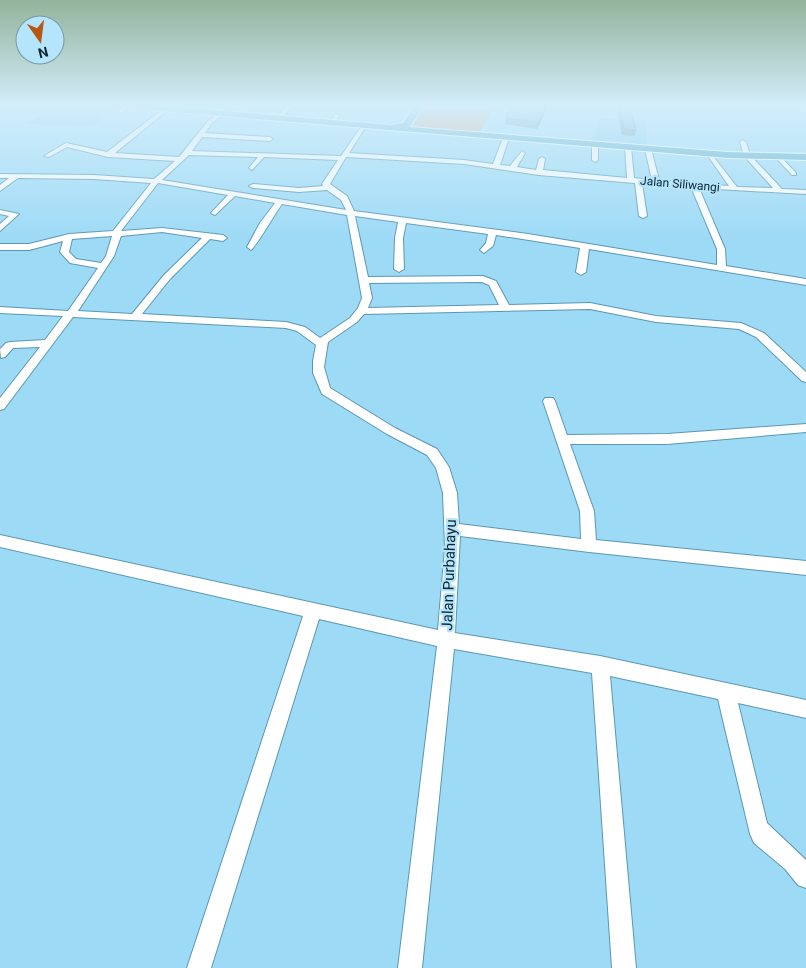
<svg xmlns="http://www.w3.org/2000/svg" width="806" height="968" font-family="Roboto,sans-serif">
<rect width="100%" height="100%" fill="#9ddaf6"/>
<g fill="#88ccec">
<polygon points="57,105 105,106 101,109 108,110 101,115 107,115 92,126 25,124"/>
<polygon points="599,118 645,121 647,147 592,143"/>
</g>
<polygon fill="#e19e7b" points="422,105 495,105 479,133 409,127"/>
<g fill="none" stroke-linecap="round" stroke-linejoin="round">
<defs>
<g id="minor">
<polygon points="127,105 133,105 121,113 117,113 117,111"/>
<path d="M167 106 169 109 115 153 179 157 208 121 222 111 224 114 212 123 205 133 270 137 273 139 270 141 202 137 192 151 341 156 363 124 366 126 349 153 464 160 493 164 503 138 506 136 509 138 500 165 510 166 522 151 525 153 517 167 536 170 539 159 542 157 545 159 543 170 627 178 625 147 628 145 631 147 634 178 652 180 645 149 648 147 651 149 659 180 729 186 706 153 709 151 737 187 773 188 744 156 740 142 743 140 746 142 750 155 782 189 806 190V194L699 188 725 249 726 266 806 279V285L589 249 586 272 581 275 576 272 580 248 496 235 493 246 484 253 480 250 486 243 488 234 406 223 403 238 404 269 399 272 394 269 395 238 398 222 355 216 368 277 483 276 496 281 509 305 590 303 656 316 741 323 764 333 806 372V382L802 381 756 337 739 329 656 322 590 309 364 314 357 322 328 342 324 367 330 388 395 428 437 449 449 467 457 493 459 524 581 539 580 511 543 401 545 398H553L555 401 567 435 667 434 806 424V432L667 444H570L594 511 596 540 806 561V575L589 552 460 536 455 633 600 656 806 700V718L738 703 767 823 806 860V888L798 885 785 869 754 843 750 834 718 699 610 676 636 968H612L592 673 454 649 422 968H398L437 646 319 619 211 968H187L303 616 0 547V535L438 630 445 548 443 493 436 468 427 455 387 434 322 394 313 373V361L316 345 297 331 286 328 73 317 4 409 0 410V398L40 347 13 348 5 357 1 358 0 349 6 343 10 342 45 340 63 316 0 313V307L68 311 98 268 70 263 60 252 63 241 29 250H0V244H29L69 234 113 231 151 183 94 179 18 178 0 191V185L9 178H0V174L94 175 154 179 175 161 108 157 67 147 49 157 44 156 66 143 107 152ZM189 155 258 157 249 168 252 170 264 157 338 160 322 184 323 186 299 188 253 184 249 186 253 188 299 192 327 190 341 200 346 210 162 180ZM346 157 464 164 539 175 635 183 639 216 643 218 647 216 642 183 691 187 717 249V265L528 234 354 211 347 196 330 184ZM158 183 228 195 211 213 215 215 235 196 275 203 260 223 247 247 251 250C256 247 276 212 282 204L347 215 362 298 358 308 350 318 320 338 305 327 286 322 142 314 170 279 210 239 223 241 227 238 223 235 162 228 121 231ZM162 232 202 238 164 275 132 314 78 311 114 256 121 236ZM112 236 106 256 101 263 76 259 69 252 72 239ZM482 282 489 285 499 305 368 308 372 298 369 283Z"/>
<polygon points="287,106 292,107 280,119 276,119 276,117"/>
<polygon points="335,114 340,115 333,124 329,124"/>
<polygon points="595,143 598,145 598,160 595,162 592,160 592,145"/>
<polygon points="775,155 779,155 796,173 796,175 792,175 775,157"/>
<polygon points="0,210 19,214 0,231 0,224 9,216 0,214"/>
</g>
<polygon id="trunk" points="121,105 153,105 391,125 403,123 416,105 424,105 410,127 728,152 806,154 806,160 728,158 126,108"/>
</defs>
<use href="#minor" stroke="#5b97b2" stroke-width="2"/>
<use href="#trunk" stroke="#fff" stroke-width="2"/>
<use href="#minor" fill="#fff" fill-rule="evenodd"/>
<use href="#trunk" fill="#56aaca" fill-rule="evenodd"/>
</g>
<g fill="#6296ad">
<polygon points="510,105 547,105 547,108 537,129 505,124 506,118"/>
<polygon points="619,106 636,130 635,136 622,135 617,112"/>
</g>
<polygon fill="#507a8d" points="547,105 547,108 537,129 538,122"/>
<g fill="#72aec9" stroke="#507a8d">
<polygon points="510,105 547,105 538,122 506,118"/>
<polygon points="619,106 630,107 636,130 624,129"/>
</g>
<linearGradient id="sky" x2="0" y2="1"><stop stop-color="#93b39c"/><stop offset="0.44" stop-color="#d3eefb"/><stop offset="1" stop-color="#d3eefb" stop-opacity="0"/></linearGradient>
<rect width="806" height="240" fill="url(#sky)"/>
<g text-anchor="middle" stroke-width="4.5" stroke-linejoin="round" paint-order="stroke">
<g font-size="12" fill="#0d2631" stroke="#b5e5fc">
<text transform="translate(680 184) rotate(5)" y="4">Jalan Siliwangi</text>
</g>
<g font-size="15" fill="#0d2631" stroke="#b5e5fc">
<text transform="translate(449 575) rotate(-88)" y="5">Jalan Purbahayu</text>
</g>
</g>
<g transform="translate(40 40) rotate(166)"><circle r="24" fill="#b5e5fc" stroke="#7299ab"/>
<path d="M0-4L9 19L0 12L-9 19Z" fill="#b75712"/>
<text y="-8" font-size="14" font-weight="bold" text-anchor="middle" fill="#0d2631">N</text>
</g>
</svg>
